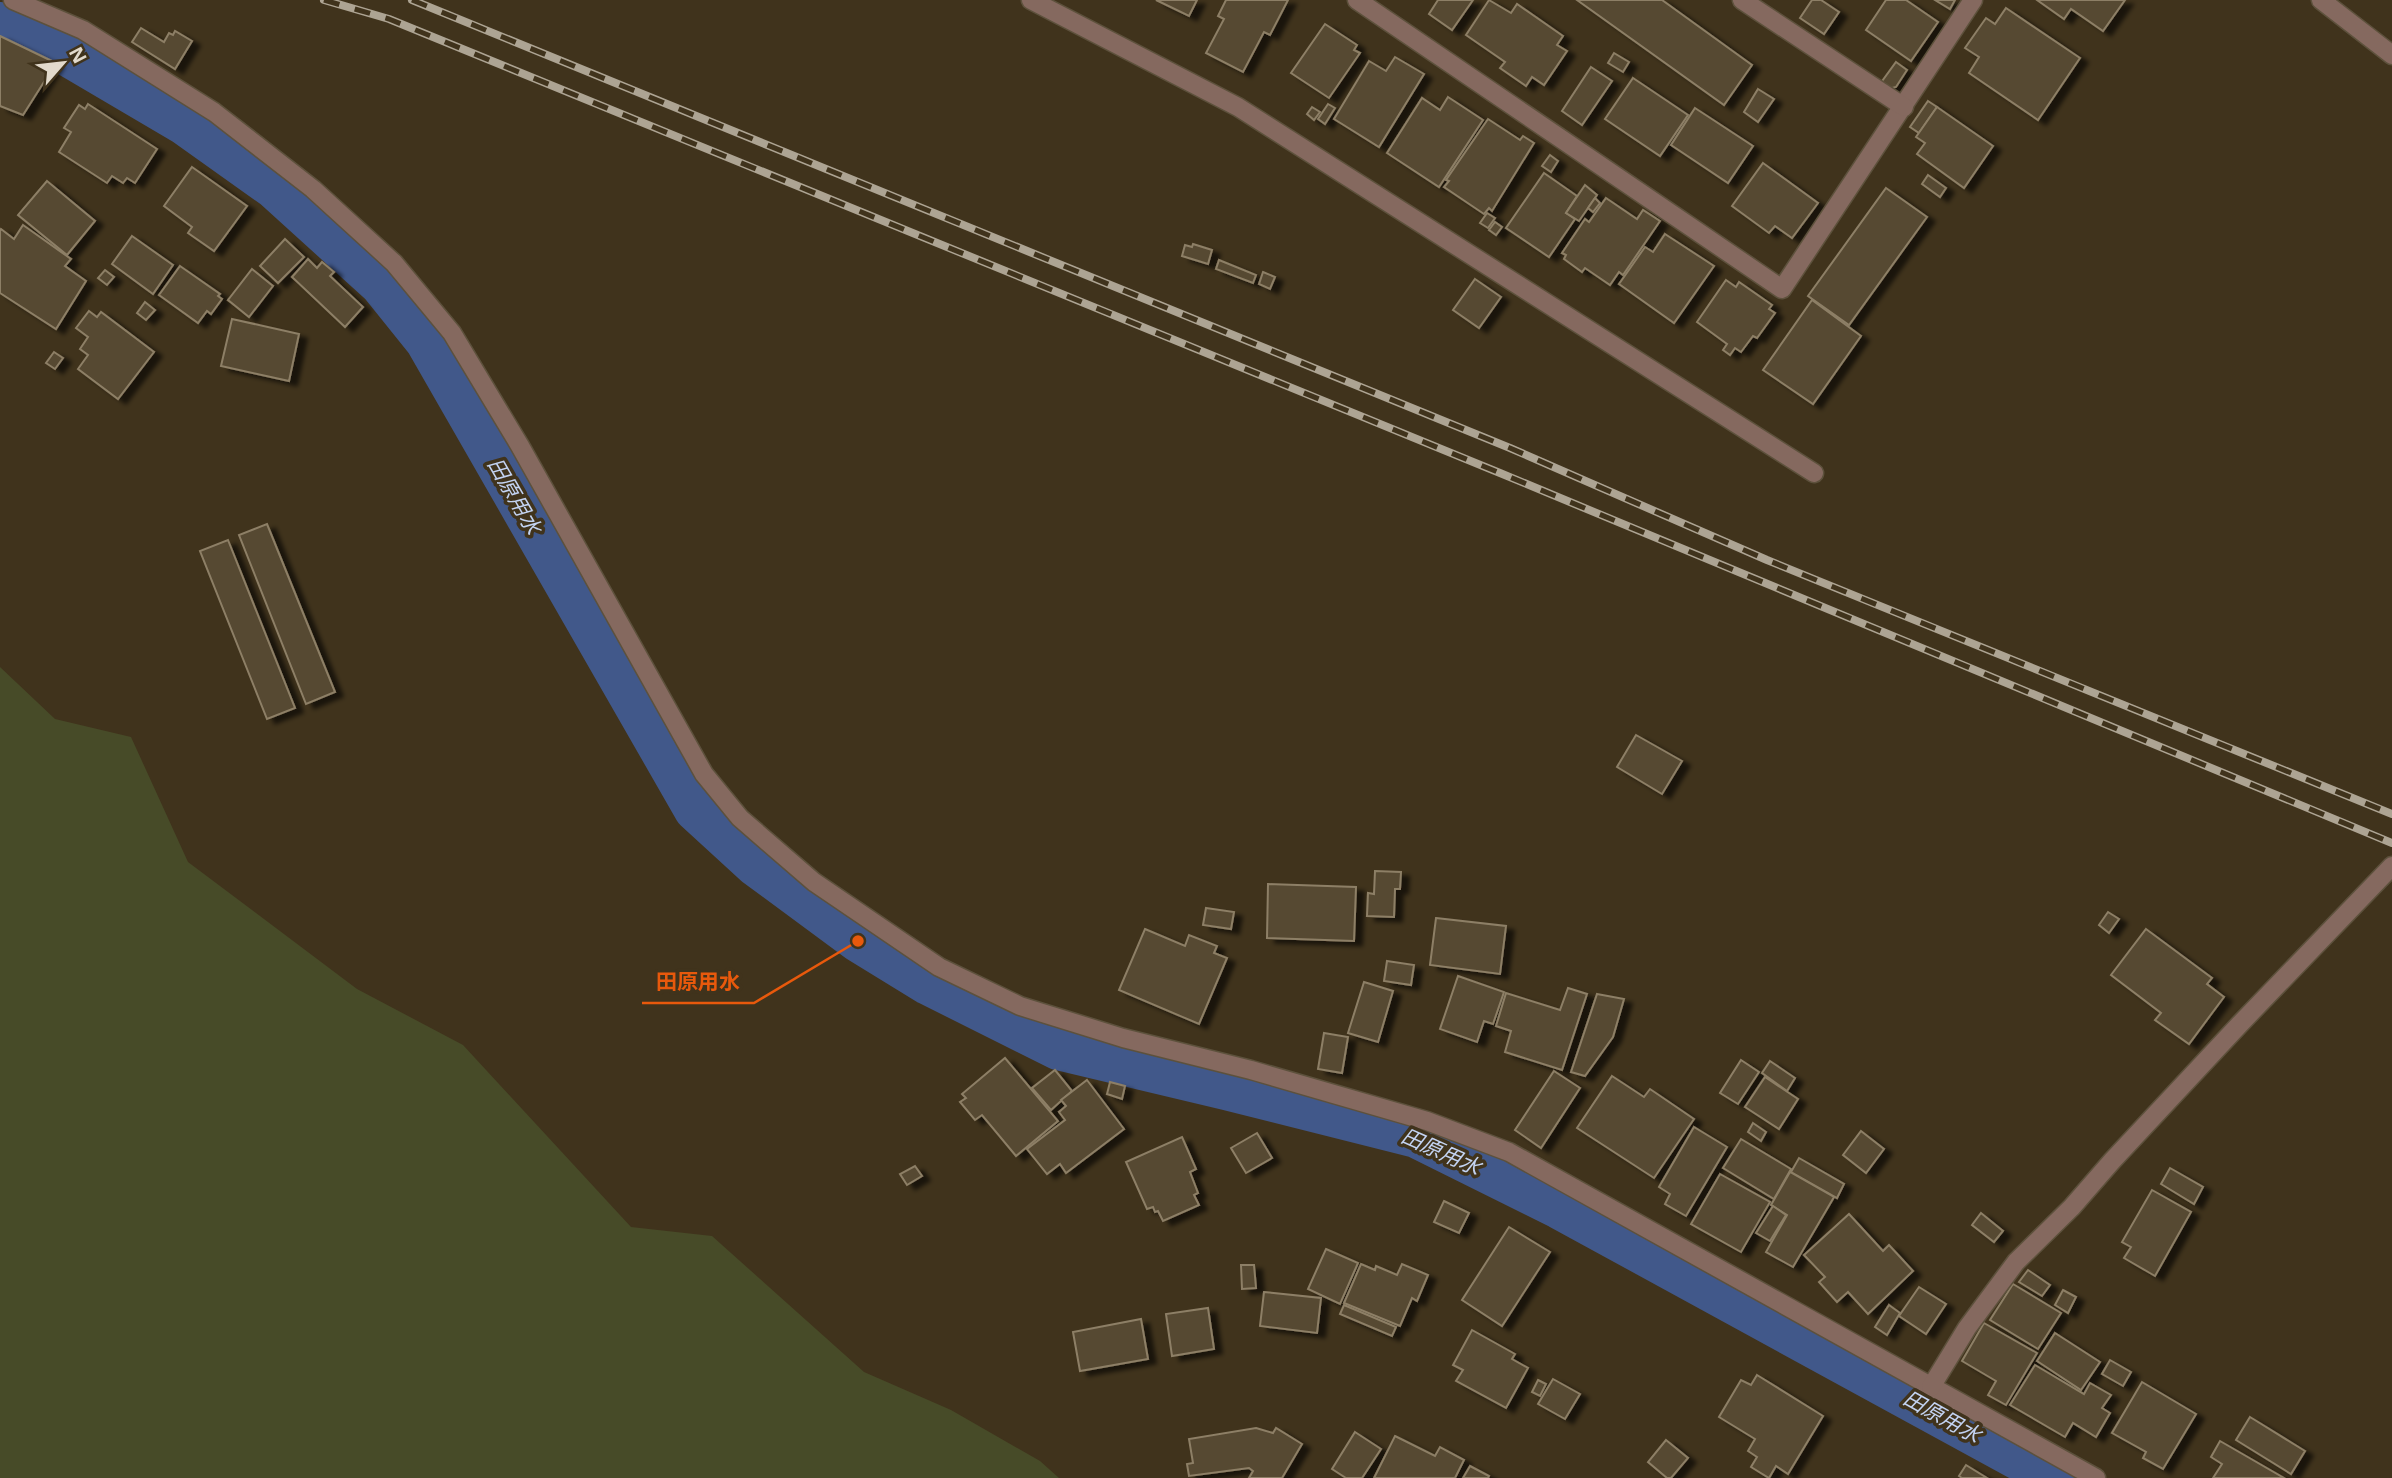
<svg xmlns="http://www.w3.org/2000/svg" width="2392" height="1478" font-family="'Noto Sans','Noto Sans JP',sans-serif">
<defs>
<filter id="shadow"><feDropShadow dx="8" dy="4.5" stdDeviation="2" flood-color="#0009"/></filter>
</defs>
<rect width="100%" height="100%" fill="#40331c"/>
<polygon fill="#474b28" points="0,667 55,719 131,737 188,862 357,989 463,1045 631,1227 712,1236 864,1372 951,1410 1040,1461 1059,1478 0,1478"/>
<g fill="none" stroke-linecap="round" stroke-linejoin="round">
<polyline stroke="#41588a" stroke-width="42" points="0,23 60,51 184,124 274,188 381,285 426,341 695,810 755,865 858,941 928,984 1058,1049 1226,1089 1416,1137 1559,1208 2053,1478"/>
</g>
<g fill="#564932" stroke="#8d7f66" stroke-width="2" filter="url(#shadow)">
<polygon points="1156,0 1197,0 1189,16"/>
<polygon points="1226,0 1288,0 1270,35 1264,32 1243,72 1206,53 1224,19 1218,16"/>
<polygon points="1438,0 1473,0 1452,30 1429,14"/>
<polygon points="1489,0 1511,13 1517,4 1563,36 1557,45 1567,51 1544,85 1532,77 1526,86 1500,68 1505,62 1466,35"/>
<polygon points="1577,0 1662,0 1752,65 1724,105"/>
<polygon points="1812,0 1821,0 1839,12 1824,34 1800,18"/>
<polygon points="1886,0 1906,0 1938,22 1911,61 1866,30"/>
<polygon points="1935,0 1955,0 1950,9"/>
<polygon points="2037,0 2125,0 2103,31 2071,9 2064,19"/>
<polygon points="2006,8 2080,58 2038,120 1969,73 1979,57 1965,48 1986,18 1995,24"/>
<polygon points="1325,24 1357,45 1354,50 1360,53 1329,98 1291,73"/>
<polygon points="141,28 164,42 169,33 173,35 175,31 192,41 175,69 132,42"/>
<polygon points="0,36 56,63 23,115 0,106"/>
<polygon points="1614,53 1629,62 1623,72 1608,63"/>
<polygon points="1395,57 1424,74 1379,147 1334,119 1369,61 1386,71"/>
<polygon points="1896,62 1907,70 1896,87 1888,89 1880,84"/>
<polygon points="1591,67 1612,81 1582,125 1562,111"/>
<polygon points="1633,78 1688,115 1660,156 1605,119"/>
<polygon points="1758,89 1774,99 1758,122 1744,112"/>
<polygon points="1448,97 1483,120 1439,187 1387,153 1422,98 1440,110"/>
<polygon points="1928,101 1937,107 1919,133 1910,127"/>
<polygon points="88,104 157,149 135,183 127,178 123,183 112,176 107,183 59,152 71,132 64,128 79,105 85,109"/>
<polygon points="1328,104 1335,108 1325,124 1318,119"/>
<polygon points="1312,107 1320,112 1314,120 1307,114"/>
<polygon points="1937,107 1993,146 1964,188 1917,154 1925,143 1916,137"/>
<polygon points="1695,108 1753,146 1728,183 1671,145"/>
<polygon points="1488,119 1520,140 1523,136 1534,143 1492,211 1489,208 1484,214 1444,187 1449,181 1446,180"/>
<polygon points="1550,155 1558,161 1551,172 1542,166"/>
<polygon points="1763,163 1818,203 1792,238 1775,226 1769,233 1732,206"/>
<polygon points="192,167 247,206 214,251 188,233 192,227 164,206"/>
<polygon points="1544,173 1577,196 1566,213 1575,219 1549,257 1506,228"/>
<polygon points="1928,175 1946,188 1940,197 1922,184"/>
<polygon points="47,181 95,221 67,255 18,215"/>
<polygon points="1585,185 1597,195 1579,221 1566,213"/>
<polygon points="1886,188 1927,217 1849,325 1808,296"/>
<polygon points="1595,198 1600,203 1593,212 1588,208"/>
<polygon points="1606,198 1637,219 1643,210 1660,221 1623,275 1619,272 1610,285 1585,268 1582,272 1564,259 1566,255 1562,253 1585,219 1589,222"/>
<polygon points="1487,213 1495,218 1488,228 1480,223"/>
<polygon points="1495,222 1502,227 1496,235 1489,230"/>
<polygon points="23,225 71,259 65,266 86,281 56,329 0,293 0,231 1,229 14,239"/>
<polygon points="1665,234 1714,266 1674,323 1619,284 1645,247 1653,252"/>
<polygon points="132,236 173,265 153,294 112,264"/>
<polygon points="285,239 304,257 278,283 260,266"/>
<polygon points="1193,244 1212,250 1208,264 1182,256 1185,245 1192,247"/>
<polygon points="308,259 317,268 322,262 334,272 330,276 363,307 345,327 292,277"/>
<polygon points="1219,260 1256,275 1253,283 1216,269"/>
<polygon points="180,266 220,294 218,296 222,299 211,314 207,311 198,323 159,295"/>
<polygon points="252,269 273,286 249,317 228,300"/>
<polygon points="105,270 114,277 107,285 98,278"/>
<polygon points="1263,272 1275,277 1270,289 1259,284"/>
<polygon points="1475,279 1501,297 1479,328 1453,310"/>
<polygon points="1726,280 1736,287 1739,282 1772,305 1769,309 1775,313 1757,338 1753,336 1741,352 1735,348 1730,355 1723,350 1727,344 1697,322"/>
<polygon points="1812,300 1861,336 1813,404 1763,370"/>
<polygon points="145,302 155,310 146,320 137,313"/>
<polygon points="89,311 97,317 101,312 154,352 118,399 78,369 88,355 80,349 88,337 76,328"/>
<polygon points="232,319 299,334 289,381 221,366"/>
<polygon points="54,352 63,358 55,369 46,363"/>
<polygon points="267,524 335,692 306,704 239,535"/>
<polygon points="228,540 295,708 267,719 200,551"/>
<polygon points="1636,735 1682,761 1662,794 1617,767"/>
<polygon points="1375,871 1401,872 1400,889 1395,889 1394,917 1367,916 1368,893 1374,894"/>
<polygon points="1268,884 1356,887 1354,941 1267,938"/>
<polygon points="1206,908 1234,912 1231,929 1203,925"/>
<polygon points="2108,912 2119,919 2109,933 2099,925"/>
<polygon points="1436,918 1506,926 1500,974 1430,965"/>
<polygon points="1145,929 1185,946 1189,935 1217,946 1214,953 1227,958 1199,1024 1119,990"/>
<polygon points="2146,929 2212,978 2207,984 2224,997 2189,1044 2155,1020 2161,1013 2111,975"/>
<polygon points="1387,961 1414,965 1411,985 1384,981"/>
<polygon points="1458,976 1504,992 1493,1024 1484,1021 1477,1042 1440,1029"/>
<polygon points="1364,982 1393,991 1378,1042 1348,1033"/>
<polygon points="1568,988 1587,994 1562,1070 1505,1052 1511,1031 1496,1026 1506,993 1560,1010"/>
<polygon points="1597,994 1624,999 1613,1037 1585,1076 1571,1072"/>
<polygon points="1324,1033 1348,1037 1342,1073 1318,1069"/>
<polygon points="1005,1058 1058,1121 1016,1156 982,1115 975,1120 960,1102 966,1098 962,1094"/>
<polygon points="1741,1060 1759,1072 1738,1104 1720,1093"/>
<polygon points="1770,1061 1795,1078 1787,1091 1762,1073"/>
<polygon points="1055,1070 1072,1091 1051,1110 1032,1088"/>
<polygon points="1554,1071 1580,1088 1541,1148 1515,1130"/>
<polygon points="1612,1076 1644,1097 1650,1089 1694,1119 1654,1178 1577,1128"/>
<polygon points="1765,1077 1798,1099 1779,1129 1745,1107"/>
<polygon points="1087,1080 1124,1129 1066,1173 1060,1164 1047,1174 1027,1149 1065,1120 1059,1112 1066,1106 1061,1100"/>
<polygon points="1110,1082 1125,1086 1122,1099 1107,1094"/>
<polygon points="1753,1123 1766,1132 1761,1141 1748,1132"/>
<polygon points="1694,1127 1727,1147 1686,1216 1665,1204 1670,1194 1659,1187"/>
<polygon points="1861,1131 1884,1149 1866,1173 1843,1155"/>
<polygon points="1257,1133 1272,1158 1246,1173 1231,1148"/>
<polygon points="1182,1137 1196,1169 1190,1172 1198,1193 1194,1195 1199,1205 1163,1221 1158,1211 1155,1212 1153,1207 1147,1209 1126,1162"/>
<polygon points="1741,1139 1791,1169 1774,1199 1723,1168"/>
<polygon points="1799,1158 1844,1184 1837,1198 1791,1172"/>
<polygon points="915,1166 922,1176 907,1185 900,1174"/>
<polygon points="2170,1168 2203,1187 2194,1204 2161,1184"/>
<polygon points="1790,1172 1834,1197 1793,1267 1766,1252 1787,1215 1771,1205"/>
<polygon points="1720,1174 1770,1202 1741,1252 1691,1224"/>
<polygon points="2152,1190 2191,1212 2155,1276 2124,1258 2131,1247 2122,1242"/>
<polygon points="1444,1201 1469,1213 1459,1233 1434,1222"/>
<polygon points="1773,1206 1786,1215 1770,1241 1756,1233"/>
<polygon points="1981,1213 2003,1231 1994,1242 1972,1225"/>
<polygon points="1849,1214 1883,1251 1889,1245 1913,1271 1868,1314 1848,1292 1837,1302 1819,1282 1825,1277 1804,1255"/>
<polygon points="1509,1227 1550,1252 1502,1326 1462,1300"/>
<polygon points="1326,1249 1358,1263 1340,1304 1308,1289"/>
<polygon points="1361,1264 1375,1270 1376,1266 1397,1275 1402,1264 1428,1275 1417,1301 1412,1298 1400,1326 1344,1303"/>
<polygon points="1241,1265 1254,1265 1256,1288 1242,1289"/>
<polygon points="2028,1270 2050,1285 2042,1296 2019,1282"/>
<polygon points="2013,1284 2061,1313 2038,1349 1990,1320"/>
<polygon points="1919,1287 1946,1304 1926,1334 1899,1316"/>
<polygon points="2063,1290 2076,1297 2068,1313 2055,1305"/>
<polygon points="1264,1292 1321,1298 1317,1333 1260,1326"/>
<polygon points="1344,1305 1396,1327 1392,1336 1340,1314"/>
<polygon points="1889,1305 1900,1313 1887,1335 1875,1327"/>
<polygon points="1208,1308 1214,1349 1172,1356 1166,1314"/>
<polygon points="1141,1319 1148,1359 1080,1371 1073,1332"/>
<polygon points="1984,1323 2037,1353 2006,1405 1988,1395 1996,1381 1962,1361"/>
<polygon points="1472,1330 1515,1354 1512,1359 1528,1368 1506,1408 1456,1381 1463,1370 1453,1365"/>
<polygon points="2055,1333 2100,1362 2081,1390 2037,1361"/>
<polygon points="2110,1360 2131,1372 2123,1386 2102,1374"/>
<polygon points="2035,1365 2084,1394 2090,1383 2111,1395 2102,1408 2110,1413 2096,1437 2073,1423 2065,1437 2010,1405"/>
<polygon points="1757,1375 1823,1416 1788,1474 1776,1466 1769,1478 1751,1467 1757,1457 1748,1451 1755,1439 1719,1417 1741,1380 1751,1385"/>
<polygon points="1553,1379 1580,1394 1565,1419 1538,1404"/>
<polygon points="1538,1380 1546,1384 1540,1396 1532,1392"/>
<polygon points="2142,1382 2196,1414 2163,1469 2143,1458 2146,1452 2112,1433"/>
<polygon points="2250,1417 2305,1451 2291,1474 2236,1440"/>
<polygon points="1256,1428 1273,1433 1276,1428 1302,1444 1282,1478 1249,1478 1253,1471 1249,1468 1189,1476 1187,1464 1193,1463 1189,1439"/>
<polygon points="1355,1432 1381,1449 1362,1478 1346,1478 1332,1469"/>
<polygon points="1395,1436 1435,1456 1440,1447 1464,1460 1455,1478 1374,1478"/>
<polygon points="1666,1440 1688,1458 1671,1478 1667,1478 1648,1462"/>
<polygon points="2220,1441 2284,1478 2213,1478 2222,1464 2211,1457"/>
<polygon points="1966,1465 1987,1478 1962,1478 1959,1476"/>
<polygon points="1470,1466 1489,1476 1488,1478 1463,1478"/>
</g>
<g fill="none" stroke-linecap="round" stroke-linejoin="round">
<defs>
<g id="minor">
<polyline points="13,0 83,30 214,112 313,189 394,263 452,333 520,446 704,774 740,818 814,882 939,967 1020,1006 1123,1038 1251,1070 1427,1121 1509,1152 2096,1478"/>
<polyline points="1031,0 1238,107 1814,473"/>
<polyline points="1357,0 1782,289 1973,0"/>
<polyline points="1742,0 1904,107"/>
<polyline points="2321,0 2392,55"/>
<polyline points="1931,1387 1967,1328 2016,1262 2072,1207 2112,1161 2239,1025 2392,866"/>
</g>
</defs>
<use href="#minor" stroke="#5d513c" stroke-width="21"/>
<use href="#minor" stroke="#85695f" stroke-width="18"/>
<defs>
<g id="rail">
<polyline points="324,0 389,19 1500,473 2392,843"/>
<polyline points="412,0 1510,448 1767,560 2392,814"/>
</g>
</defs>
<use href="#rail" stroke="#ada493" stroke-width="8"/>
<use href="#rail" stroke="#40331c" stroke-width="5" stroke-dasharray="16" stroke-linecap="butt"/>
</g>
<g text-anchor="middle" stroke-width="7" stroke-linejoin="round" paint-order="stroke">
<g font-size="21" font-style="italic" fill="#c3d3f2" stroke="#40331c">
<text transform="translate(514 496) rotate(60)" y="7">田原用水</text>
<text transform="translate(1441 1152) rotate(24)" y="7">田原用水</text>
<text transform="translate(1942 1417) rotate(29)" y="7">田原用水</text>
</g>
</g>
<path fill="none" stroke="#e8590c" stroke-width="2.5" d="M858 941L754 1003H642"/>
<circle fill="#e8590c" stroke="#40331c" stroke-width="2.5" cx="858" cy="941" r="7"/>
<g font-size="21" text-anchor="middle" font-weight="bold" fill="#e8590c" stroke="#40331c" stroke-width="7" stroke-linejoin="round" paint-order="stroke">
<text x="698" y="989">田原用水</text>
</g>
<g transform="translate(63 63) rotate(62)" stroke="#40331c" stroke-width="5" paint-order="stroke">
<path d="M0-5L12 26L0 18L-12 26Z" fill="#e2dacc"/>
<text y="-10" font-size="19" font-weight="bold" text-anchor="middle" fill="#e2dacc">N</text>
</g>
</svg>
